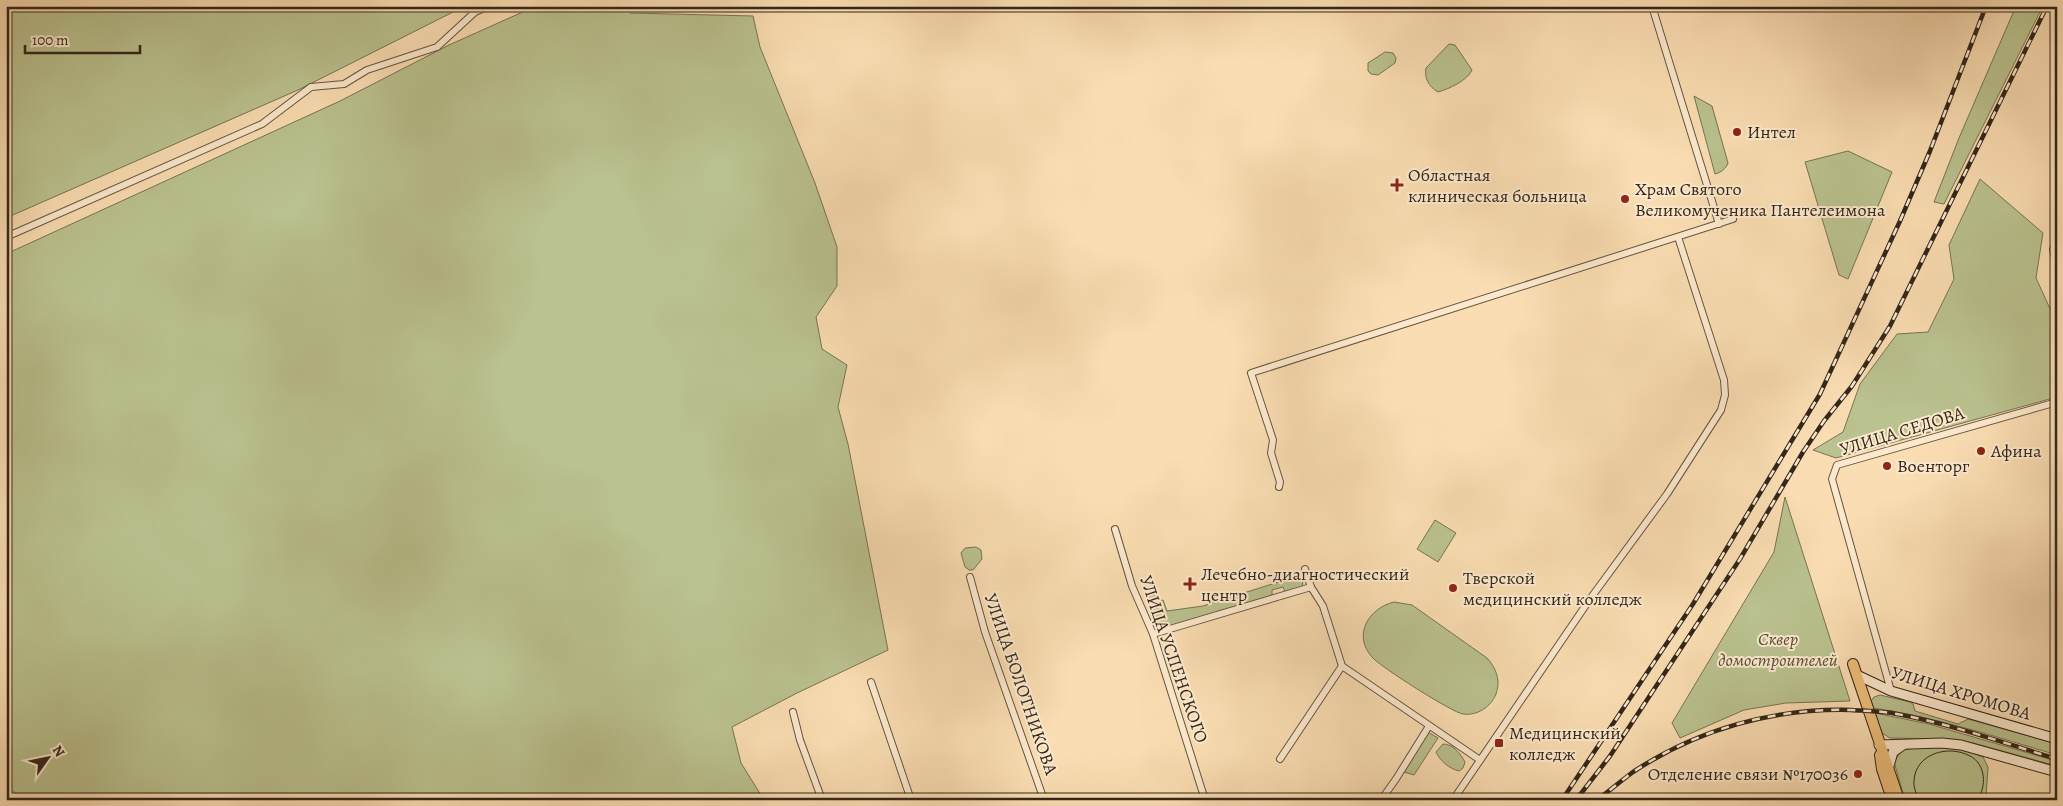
<svg xmlns="http://www.w3.org/2000/svg" width="2063" height="806" font-family="Alegreya,serif">
<rect width="100%" height="100%" fill="#faddb2"/>
<filter id="stains"><feTurbulence type="fractalNoise" baseFrequency=".004" numOctaves="4"/><feColorMatrix values="0 0 0 0 .2 0 0 0 0 .09 0 0 0 0 .02 0 0 0 .5 -.17"/></filter>
<radialGradient id="worn" r=".72"><stop offset=".6" stop-color="#630" stop-opacity="0"/><stop offset="1" stop-color="#630" stop-opacity=".3"/></radialGradient>
<g fill="#bac28f" stroke="#767455">
<polygon points="6,6 465,6 298,90 6,218"/>
<polygon points="536,6 622,6 630,13 753,16 760,47 815,183 837,247 837,286 816,317 822,349 847,365 838,407 848,444 888,650 797,693 732,727 741,763 764,800 17,800 16,794 6,783 6,254 340,101 449,45"/>
<polygon points="2016,6 2043,6 1944,204 1934,202 1959,138"/>
<path d="M1449 44 1455 45 1472 70C1468 80 1449 89 1438 92 1429 87 1424 78 1426 68Z"/>
<polygon points="1385,52 1393,53 1396,58 1395,63 1378,75 1371,74 1368,71 1368,63"/>
<path d="M1694 96 1712 106 1728 163C1726 169 1720 173 1715 174Z"/>
<polygon points="1848,151 1892,172 1848,279 1839,275 1805,162"/>
<polygon points="1980,179 2043,233 2036,278 2057,324 2057,397 1836,458 1813,450 1843,432 1860,384 1897,334 1928,332 1954,279 1949,245"/>
<polygon points="1785,497 1850,701 1786,703 1744,710 1680,738 1672,723 1774,552"/>
<polygon points="1435,520 1456,533 1438,562 1417,549"/>
<polygon points="976,547 981,550 982,559 973,570 969,570 965,567 961,553 965,548"/>
<polygon points="1294,577 1299,577 1303,581 1302,587 1285,592 1283,587 1272,590 1272,596 1159,629 1147,592 1152,589 1158,601 1163,600 1167,611 1203,606"/>
<path d="M1394 602 1412 605 1487 658C1496 668 1501 680 1496 694 1491 707 1477 716 1463 714 1453 713 1379 666 1372 657 1352 635 1369 608 1394 602Z"/>
<path d="M1880 695 1910 702 1913 704 1915 711 1958 724 1968 719 2057 744V755C1996 737 1936 717 1873 708L1871 701 1874 697Z"/>
<polygon points="1875,713 1929,724 2056,761 2057,766 1973,743 1950,739 1890,738 1882,733"/>
<polygon points="1428,732 1438,738 1414,775 1404,772"/>
<path d="M1443 744C1453 744 1460 753 1465 762L1463 768 1459 771C1450 769 1440 761 1436 752Z"/>
<polygon points="1921,747 1960,748 1983,757 1988,767 1986,797 1983,800 1905,800 1894,762 1902,750"/>
</g>
<g fill="none" stroke-linecap="round" stroke-linejoin="round">
<defs>
<g id="street">
<polyline points="1652,6 1719,224"/>
<polyline points="6,237 262,124 311,87 344,84 367,70 437,47 475,12 489,6"/>
<polyline points="2057,240 2053,249 2057,269"/>
<polyline points="1279,487 1280,482 1271,453 1273,440 1251,373 1733,219"/>
<polyline points="1115,529 1132,586 1153,634 1205,800"/>
<polyline points="1305,569 1311,587 1323,606 1342,666 1480,760"/>
<polyline points="970,577 985,632 1044,800"/>
<polyline points="1153,634 1311,587"/>
<polyline points="871,682 911,800"/>
<polyline points="1891,691 1832,479 1837,465 2057,402"/>
<polyline points="793,712 800,740 822,800"/>
<polyline points="1280,759 1342,666"/>
<polyline points="1381,800 1396,779 1429,726"/>
<polyline points="1453,800 1590,599 1667,494 1721,410 1725,395 1724,380 1678,237"/>
</g>
<g id="secondary">
<polyline points="1857,675 1891,691 2057,739"/>
<polyline points="1879,745 1942,743 1961,745 2057,772"/>
<polyline points="1889,766 1893,752 1903,745"/>
</g>
<g id="primary">
<polyline points="1853,664 1899,800"/>
<polyline points="1880,755 1882,769 1889,790"/>
</g>
</defs>
<use href="#street" stroke="#655441" stroke-width="8"/>
<use href="#secondary" stroke="#33261b" stroke-width="11"/>
<use href="#primary" stroke="#33261b" stroke-width="12"/>
<use href="#street" stroke="#fce9cd" stroke-width="6"/>
<use href="#secondary" stroke="#fce9cd" stroke-width="9"/>
<use href="#primary" stroke="#edbe79" stroke-width="10"/>
<path stroke="#33261b" stroke-width="1" d="M1918 800C1917 794 1913 787 1914 781 1915 754 1948 744 1970 756 1986 764 1987 787 1977 800"/>
<defs>
<g id="rail">
<polyline points="1562,800 1693,604 1820,394 1900,221 1930,151 1986,6"/>
<polyline points="1576,800 1610,756 1740,559 1803,452 1824,421 1852,386 1890,326 2047,6"/>
<path d="M1597 800C1609 791 1621 781 1633 772 1698 729 1774 708 1851 710 1867 711 1882 711 1897 714 1951 724 2004 743 2057 759"/>
</g>
</defs>
<use href="#rail" stroke="#33261b" stroke-width="4.5"/>
<use href="#rail" stroke="#fce9cd" stroke-width="2.5" stroke-dasharray="8" stroke-linecap="butt"/>
</g>
<g fill="#8f2418" stroke="#fce9cd" stroke-width="2">
<circle cx="1737" cy="132" r="5"/>
<path d="M1394.5 177.5h5v5h5v5h-5v5h-5v-5h-5v-5h5z"/>
<circle cx="1625" cy="199" r="5"/>
<circle cx="1981" cy="451" r="5"/>
<circle cx="1887" cy="466" r="5"/>
<path d="M1187.5 576.5h5v5h5v5h-5v5h-5v-5h-5v-5h5z"/>
<circle cx="1453" cy="588" r="5"/>
<rect x="1494" y="738" width="10" height="10" rx="2.5"/>
<circle cx="1858" cy="774" r="5"/>
</g>
<g text-anchor="middle" stroke-width="4" stroke-linejoin="round" paint-order="stroke">
<g font-size="18" fill="#33261b" stroke="#fce9cd" text-anchor="start">
<text x="1747" y="138">Интел</text>
<text x="1408" y="181">Областная<tspan x="1408" dy="21">клиническая больница</tspan></text>
<text x="1635" y="195">Храм Святого<tspan x="1635" dy="21">Великомученика Пантелеимона</tspan></text>
<text x="1991" y="457">Афина</text>
<text x="1897" y="472">Военторг</text>
<text x="1201" y="580">Лечебно-диагностический<tspan x="1201" dy="21">центр</tspan></text>
<text x="1463" y="584">Тверской<tspan x="1463" dy="21">медицинский колледж</tspan></text>
<text x="1509" y="739">Медицинский<tspan x="1509" dy="21">колледж</tspan></text>
<text x="1848" y="780" text-anchor="end">Отделение связи №170036</text>
</g>
<g font-size="18" fill="#33261b" stroke="#fce9cd">
<text transform="translate(1902 431) rotate(-17)" y="6">УЛИЦА СЕДОВА</text>
<text transform="translate(1174 659) rotate(71)" y="6">УЛИЦА УСПЕНСКОГО</text>
<text transform="translate(1021 684) rotate(71)" y="6">УЛИЦА БОЛОТНИКОВА</text>
<text transform="translate(1961 693) rotate(17)" y="6">УЛИЦА ХРОМОВА</text>
</g>
<g font-size="18" font-style="italic" fill="#554d38" stroke="#fce9cd">
<text x="1778" y="645">Сквер<tspan x="1778" dy="21">домостроителей</tspan></text>
</g>
</g>
<rect width="2063" height="806" fill="none" stroke="#faddb2" stroke-width="25"/>
<rect x="8" y="8" width="2048" height="791" fill="none" stroke="#33261b" stroke-width="2.5"/>
<rect x="12" y="12" width="2038" height="781" fill="none" stroke="#33261b"/>
<g transform="translate(48 758) rotate(57)" stroke="#fce9cd" stroke-width="4" paint-order="stroke">
<path d="M0-4L9 19L0 12L-9 19Z" fill="#33261b"/>
<text y="-8" font-size="14" font-weight="bold" text-anchor="middle" fill="#33261b">N</text>
</g>
<path d="M25 45v8h115v-8" fill="none" stroke="#33261b" stroke-width="2.5"/>
<text x="32" y="45" font-size="15" fill="#33261b" stroke="#fce9cd" stroke-width="4" paint-order="stroke">100 m</text>
<rect width="100%" height="100%" filter="url(#stains)"/>
<rect width="100%" height="100%" fill="url(#worn)"/>
</svg>
